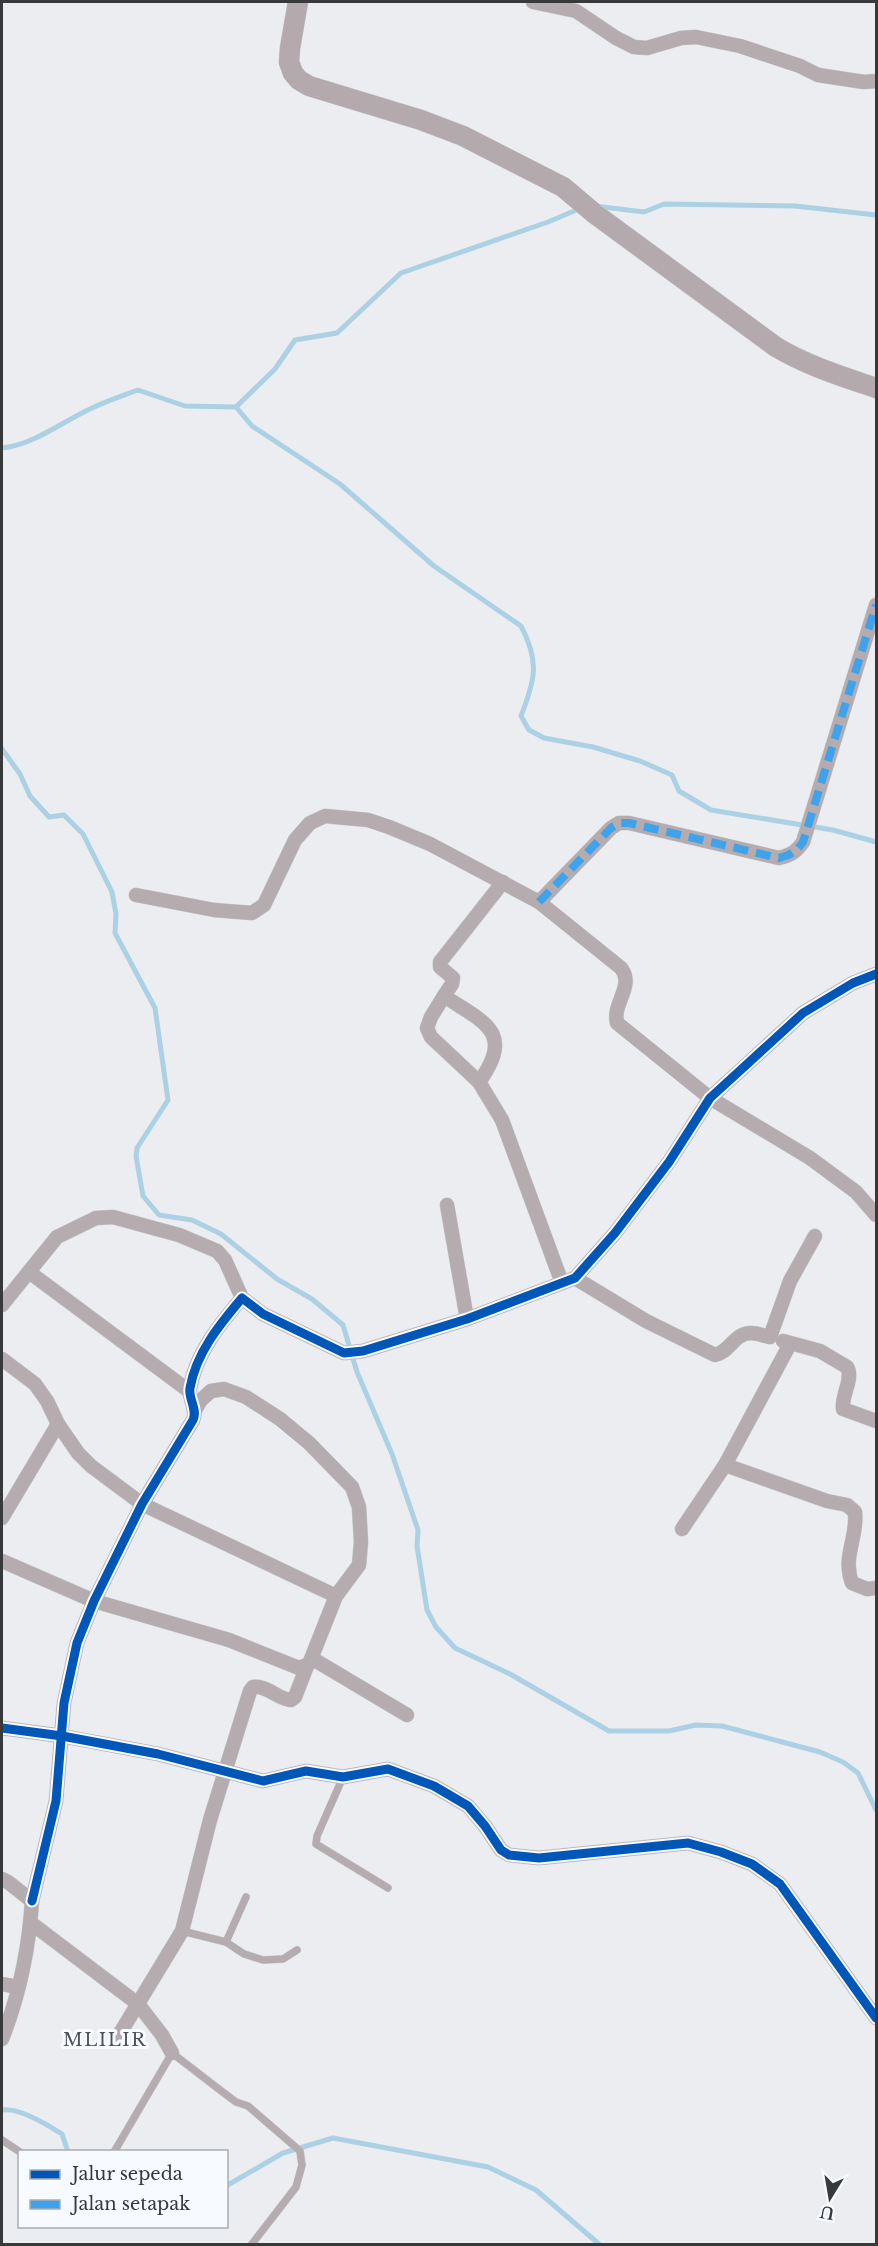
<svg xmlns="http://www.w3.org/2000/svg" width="878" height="2246" font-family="'Libre Baskerville',serif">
<rect width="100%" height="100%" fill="#ebedf0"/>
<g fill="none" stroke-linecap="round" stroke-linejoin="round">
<g stroke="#acd1e5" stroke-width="5">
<polyline points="595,206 644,212 664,204 795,206 876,215"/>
<path d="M236 407 252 426 340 484 434 566 521 626C540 662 535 680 521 716L529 730 544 738 593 747 640 761 672 775 679 791 711 810 833 830 876 842"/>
<path d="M2 448C33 445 62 422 90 409 106 401 122 396 138 390L185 406 236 407 275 369 295 340 337 333 401 273 548 222 581 208"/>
<polyline points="2,749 20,774 30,796 49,817 64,815 83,834 112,892 116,914 115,933 155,1008 168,1100 137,1148 136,1156 143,1196 159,1215 192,1220 221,1234 277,1279 312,1299 343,1325 357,1372 392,1454 418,1530 417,1546 427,1610 436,1627 455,1648 510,1674 609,1731 669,1731 696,1725 722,1726 820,1752 843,1762 858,1773 876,1810"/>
<path d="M2 2110C18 2107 48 2125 62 2134L68 2152"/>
<polyline points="226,2186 283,2153 333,2138 488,2167 536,2190 599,2244"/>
</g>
<defs>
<g id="lane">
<polyline points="343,1777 317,1836 316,1844 388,1888"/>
<polyline points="182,1931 226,1942 244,1954 263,1960 283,1959 297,1950"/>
<polyline points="226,1942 246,1897"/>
<polyline points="2,2140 20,2152"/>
<polyline points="114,2152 172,2053 220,2090 236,2102 248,2106 300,2151 302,2165 296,2187 252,2244"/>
</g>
<g id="street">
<polyline points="533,2 576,11 616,38 634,47 647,48 681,38 696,37 740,46 800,66 818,75 864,82 876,81"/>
<path d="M503 882 440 962V967L453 978 452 984 444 996C483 1022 516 1032 479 1082L502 1120 562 1283"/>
<path d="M136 895 214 910 252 913 264 905 295 840 310 823 325 816 368 820 389 827 430 844 539 902 621 968C635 986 612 1003 617 1023L710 1098 810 1158 856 1192 876 1215"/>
<path d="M539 902 611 828 619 823H629L779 858C791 855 796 852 803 842L876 605"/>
<polyline points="444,996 431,1017 427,1028 431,1037 479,1082"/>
<polyline points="447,1205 467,1319"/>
<polyline points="29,1272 189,1391"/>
<path d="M575 1278 646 1321 715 1355C730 1352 734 1333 751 1333 757 1333 764 1336 770 1337L790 1281 815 1236"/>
<polyline points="2,1305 57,1237 96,1218 113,1217 179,1235 217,1251 225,1260 242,1298"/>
<path d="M783 1341 820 1351 847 1367C854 1379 841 1395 843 1409L876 1421"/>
<polyline points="2,1359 35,1384 47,1401 58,1424 78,1453 91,1466 142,1504 336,1596"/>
<path d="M725 1465 827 1501 847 1505 855 1512C858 1538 842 1556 852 1583L867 1589 876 1588"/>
<polyline points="2,1518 58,1424"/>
<polyline points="682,1529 725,1465 790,1344"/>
<polyline points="2,1561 94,1601 229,1640 299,1668 309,1664 336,1596 359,1565 361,1542 359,1507 352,1487 309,1443 280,1419 246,1397 224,1389 211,1391 201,1400 195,1410"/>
<polyline points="313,1659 407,1715"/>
<polyline points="2,1728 62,1736 158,1754 263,1781 306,1771 343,1777 388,1769 434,1786 468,1806 485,1826 501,1850 509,1855 539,1858 688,1843 721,1852 752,1864 780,1884 876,2018"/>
<path d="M2 1879 8 1882 32 1901C29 1947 19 1996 2 2039"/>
<path d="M32 1901 56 1801 64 1703 77 1643 94 1601 142 1504 193 1420C198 1409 188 1399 190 1388 196 1353 220 1324 242 1298L263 1314 344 1353 363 1351 467 1319 575 1278 615 1233 669 1162 710 1098 803 1013 853 983 876 974"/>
<polyline points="31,1923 138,2004 162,2035 172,2053"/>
<polyline points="2,1984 18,1987"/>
<path d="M119 2035 182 1931 210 1820 250 1691 253 1687C267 1685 277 1699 291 1700L295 1697 307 1666"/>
</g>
<path id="secondary" d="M298 2 290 48 289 62 293 73 299 80 309 86 421 120 463 136 563 187 595 214 776 347C808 366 841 376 876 388"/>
</defs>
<use href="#lane" stroke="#c8c9cb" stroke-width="8"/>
<use href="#street" stroke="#c8c9cb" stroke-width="15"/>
<use href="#secondary" stroke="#c8c9cb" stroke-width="21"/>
<use href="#lane" stroke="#b5acaf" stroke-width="7"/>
<use href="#street" stroke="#b5acaf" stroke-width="14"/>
<use href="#secondary" stroke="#b4aaad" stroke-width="20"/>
<path stroke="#3fa3ec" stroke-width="8" stroke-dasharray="15 8" stroke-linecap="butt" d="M539 902 611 828 619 823H629L779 858C791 855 796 852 803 842L876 605"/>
<defs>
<g id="cycleway">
<polyline points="2,1728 62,1736 158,1754 263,1781 306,1771 343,1777 388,1769 434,1786 468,1806 485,1826 501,1850 509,1855 539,1858 688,1843 721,1852 752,1864 780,1884 876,2018"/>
<path d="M32 1901 56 1801 64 1703 77 1643 94 1601 142 1504 193 1420C198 1409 188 1399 190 1388 196 1353 220 1324 242 1298L263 1314 344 1353 363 1351 467 1319 575 1278 615 1233 669 1162 710 1098 803 1013 853 983 876 974"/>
</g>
</defs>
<use href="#cycleway" stroke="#f7fbff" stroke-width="13"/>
<use href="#cycleway" stroke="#0057b8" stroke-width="9"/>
</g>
<g text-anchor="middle" stroke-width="6" stroke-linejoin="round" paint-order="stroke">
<g font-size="18" letter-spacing="1.5" fill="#4f5256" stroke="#f7fbff">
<text x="105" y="2046">MLILIR</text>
</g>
</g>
<rect width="878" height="2246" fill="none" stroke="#38393b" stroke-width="6"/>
<rect x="18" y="2150" width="210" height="78" fill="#f7fbff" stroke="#abadb1" stroke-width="1.5"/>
<rect x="30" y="2170" width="30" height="9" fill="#0057b8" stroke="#abadb1" stroke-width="1.5"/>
<text x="72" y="2180" font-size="18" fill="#38393b">Jalur sepeda</text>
<rect x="30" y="2200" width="30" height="9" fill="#3fa3ec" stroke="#abadb1" stroke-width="1.5"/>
<text x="72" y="2210" font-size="18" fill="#38393b">Jalan setapak</text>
<g transform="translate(830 2198) rotate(191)" stroke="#f7fbff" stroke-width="4.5" paint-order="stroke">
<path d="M0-4.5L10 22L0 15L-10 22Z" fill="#38393b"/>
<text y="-9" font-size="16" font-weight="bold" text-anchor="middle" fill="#38393b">U</text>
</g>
</svg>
